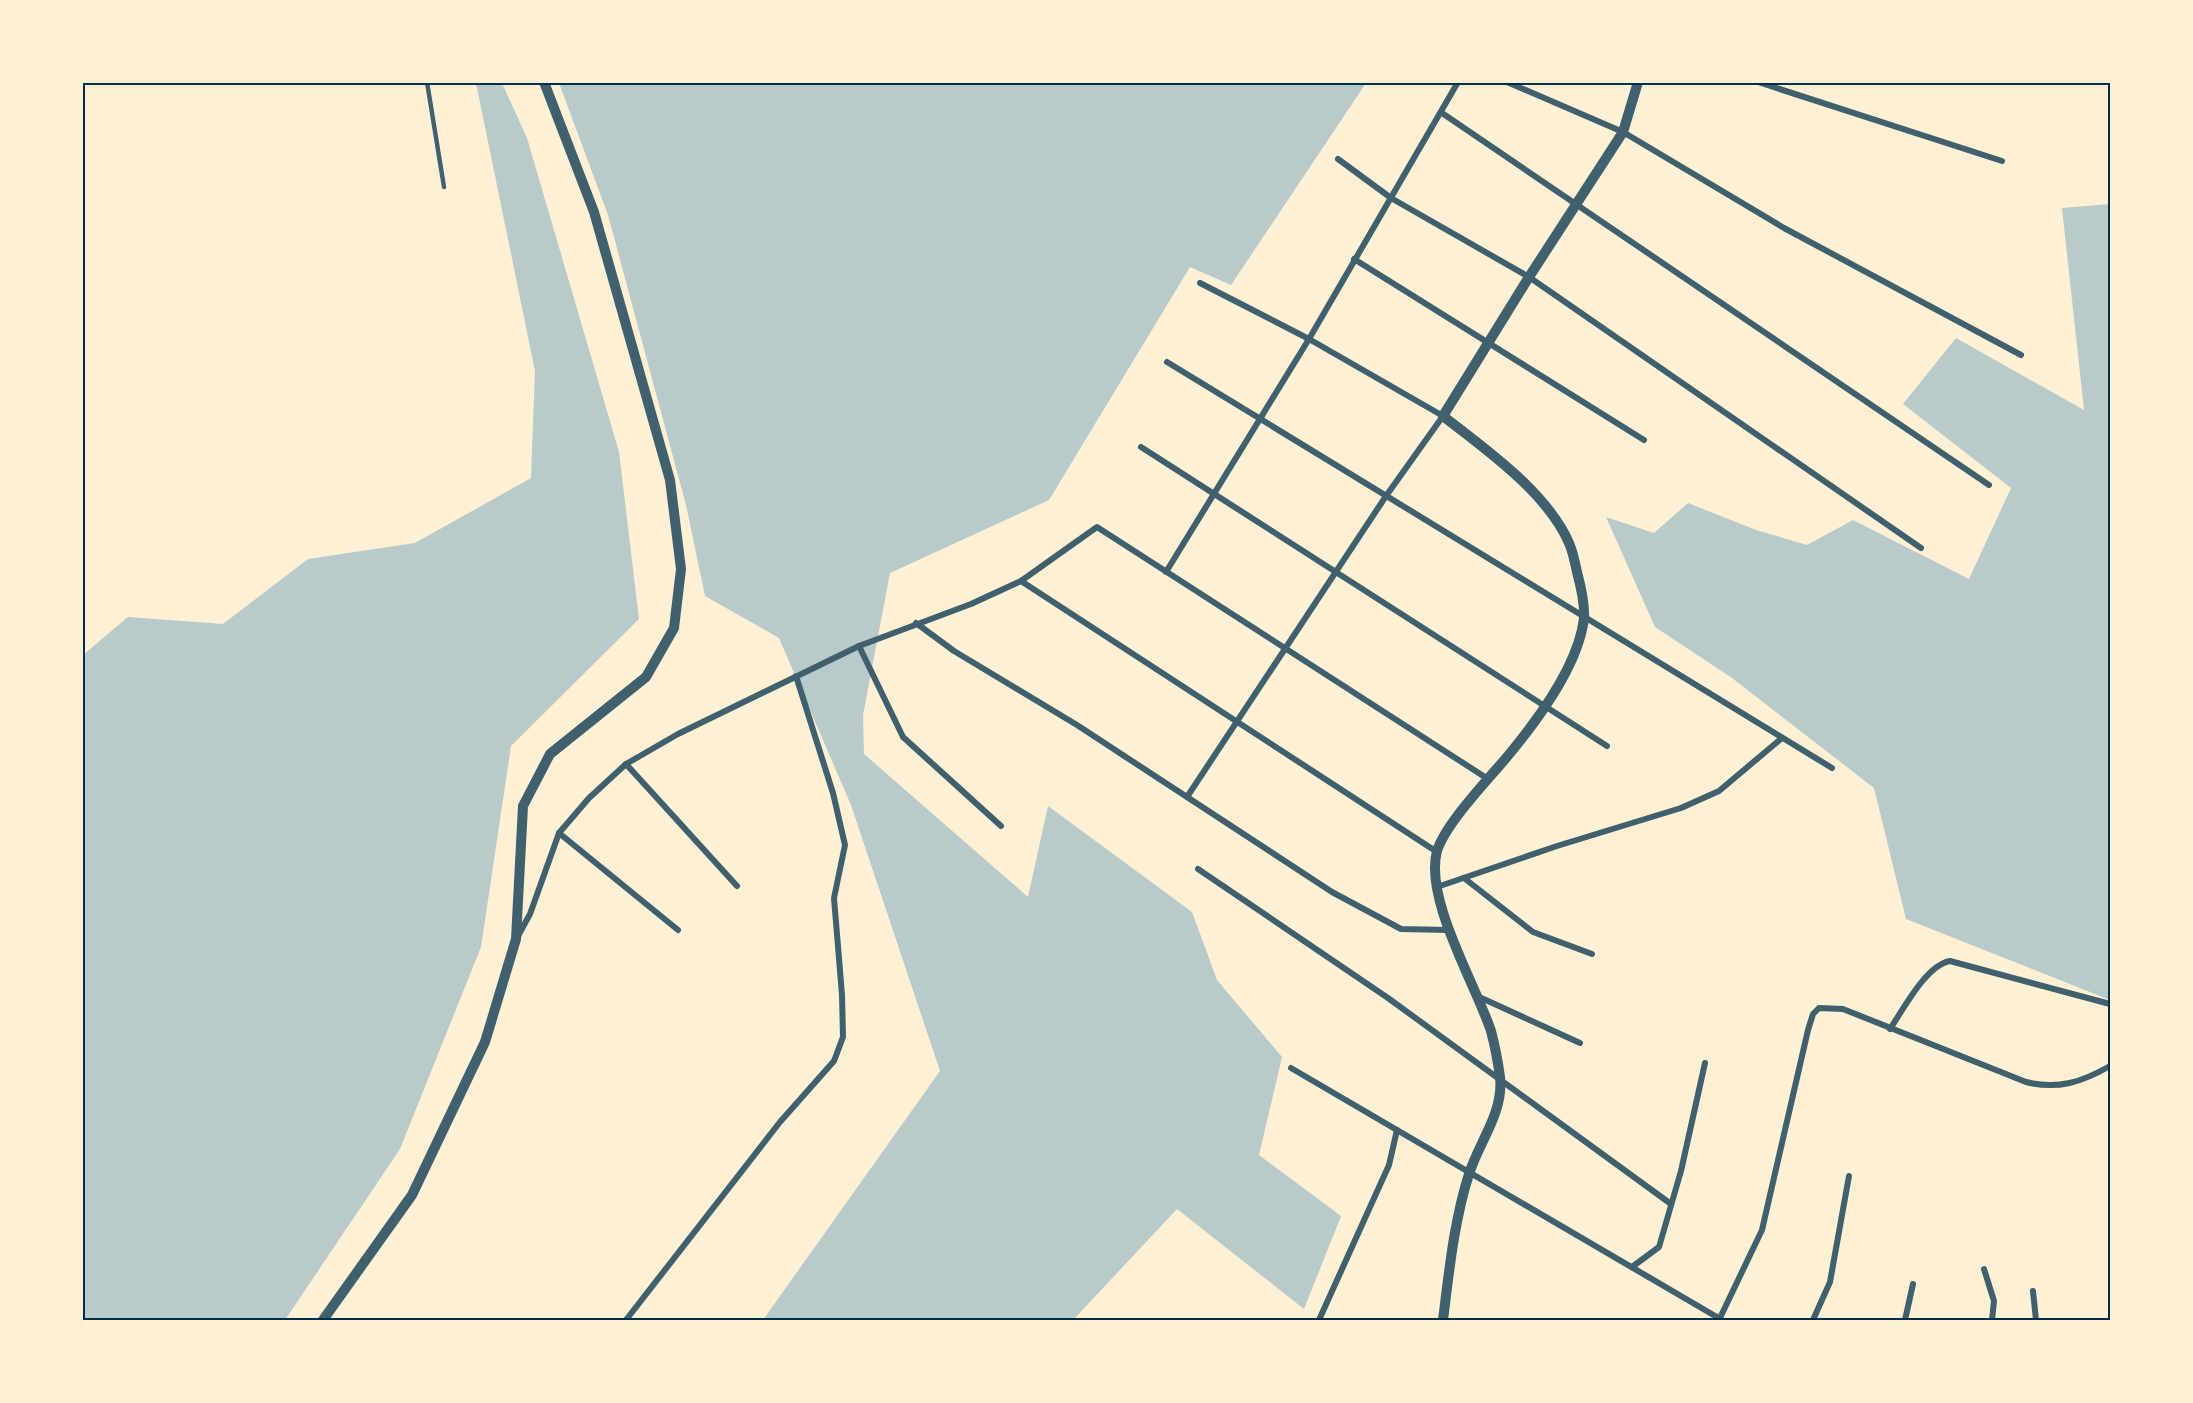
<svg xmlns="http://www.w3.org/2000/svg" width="2193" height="1403" font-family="Karla,sans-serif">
<rect width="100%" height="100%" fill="#fdf0d5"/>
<g fill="#b9caca">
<polygon points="476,83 502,83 527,138 619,452 639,619 511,746 481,947 400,1149 285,1320 83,1320 83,655 128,617 223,624 308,559 415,543 531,478 535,371"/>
<polygon points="559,83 1366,83 1231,285 1190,267 1049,500 890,573 863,715 864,754 1028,897 1048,806 1192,912 1217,980 1282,1057 1259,1155 1341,1216 1304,1309 1177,1209 1073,1320 763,1320 940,1071 851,805 779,638 705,596 686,505 608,215"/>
<polygon points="2110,204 2110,1000 1906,919 1874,788 1732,678 1655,627 1606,517 1654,533 1688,503 1756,530 1807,545 1853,520 1969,579 2011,488 1903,404 1956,338 2084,410 2062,208"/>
</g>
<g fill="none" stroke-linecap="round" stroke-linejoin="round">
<polyline stroke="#3f606c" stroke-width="4.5" points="427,82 444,187"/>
<g stroke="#3f606c" stroke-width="6">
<polyline points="1507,82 1623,132 1784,228 2021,355"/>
<polyline points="1758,82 2002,161"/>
<polyline points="1442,113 1989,485"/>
<polyline points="1338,159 1391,198 1529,277 1921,548"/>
<polyline points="1354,259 1644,440"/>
<polyline points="1167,362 1832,768"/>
<polyline points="1141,447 1607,746"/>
<polyline points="1166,572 1309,339 1458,82"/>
<polyline points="1021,581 1437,852"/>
<polyline points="916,623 954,651 1077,725 1332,892 1401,929 1448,930"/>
<polyline points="859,646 903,737 1001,826"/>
<polyline points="626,764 737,886"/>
<polyline points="1187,797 1386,496 1443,416 1309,339 1200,283"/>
<polyline points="559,833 678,930"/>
<polyline points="1198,869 1388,998 1671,1204"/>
<polyline points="1464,878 1533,932 1592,954"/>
<polyline points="1437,887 1557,846 1681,808 1719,791 1782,738"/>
<polyline points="518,936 530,914 559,833 589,798 626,764 678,734 859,646 971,604 1021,581 1097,527 1488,779"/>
<polyline points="1477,996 1580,1043"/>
<path d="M1890 1029C1903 1010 1926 965 1950 961L2110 1004"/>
<polyline points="1291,1068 1722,1320"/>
<polyline points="1632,1267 1659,1247 1681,1171 1705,1063"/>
<polyline points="1984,1269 1994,1301 1992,1320"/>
<polyline points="2033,1291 2036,1320"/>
<polyline points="626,1320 780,1122 834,1061 843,1037 842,995 834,898 845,845 833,793 796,676"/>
<polyline points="1319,1320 1389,1165 1397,1130"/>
<path d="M1719 1320 1762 1230 1808 1030 1813 1014 1819 1008 1843 1009 2026 1082C2058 1090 2082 1082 2110 1066"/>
<polyline points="1813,1320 1830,1282 1849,1176"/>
<polyline points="1905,1320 1913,1284"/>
</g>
<g stroke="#3f606c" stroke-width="10">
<polyline points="323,1320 412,1195 485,1042 516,939 523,806 550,754 646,677 674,628 681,569 670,480 594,212 544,82"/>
<path d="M1443 1320C1449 1272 1454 1221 1469 1174 1479 1142 1504 1112 1500 1077 1498 1062 1495 1046 1491 1031 1476 985 1424 899 1437 851 1446 822 1491 777 1511 752 1539 718 1579 663 1584 618 1585 603 1581 587 1577 572 1575 563 1573 552 1569 543 1547 492 1485 449 1443 416L1529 277 1623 132 1638 82"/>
</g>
</g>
<rect width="2193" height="1403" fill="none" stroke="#fdf0d5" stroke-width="168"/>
<rect x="84" y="84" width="2025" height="1235" fill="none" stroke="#003049" stroke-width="2"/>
</svg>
